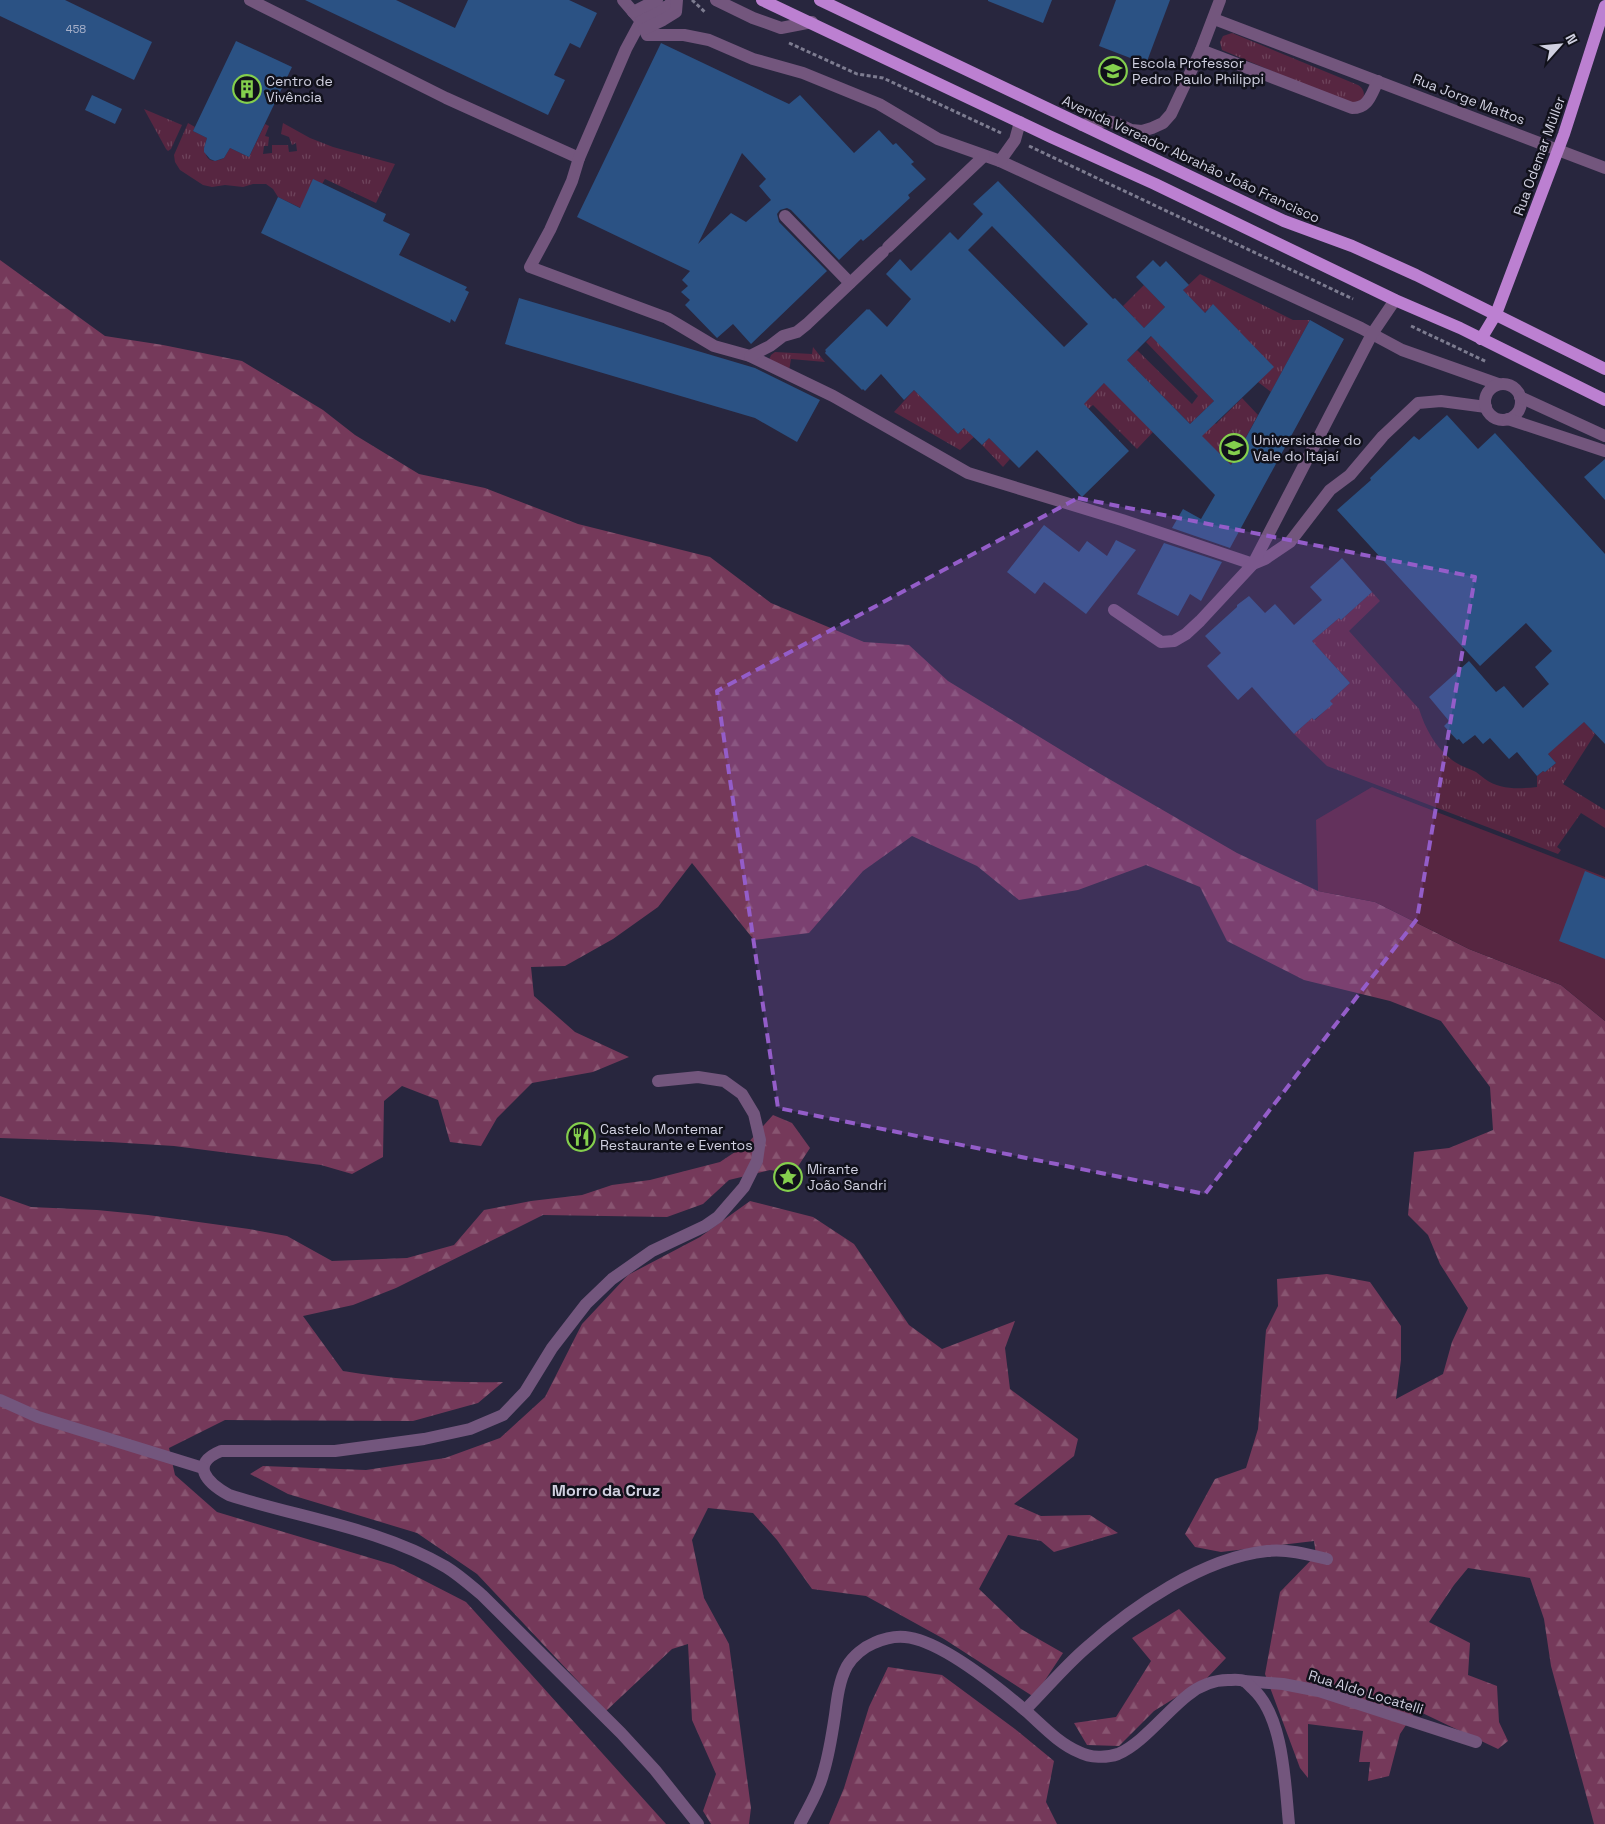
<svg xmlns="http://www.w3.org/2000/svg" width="1605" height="1824" font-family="'Space Grotesk',sans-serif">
<defs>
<pattern id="grass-tufts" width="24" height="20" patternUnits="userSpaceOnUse" patternTransform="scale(1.25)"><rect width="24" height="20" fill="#572641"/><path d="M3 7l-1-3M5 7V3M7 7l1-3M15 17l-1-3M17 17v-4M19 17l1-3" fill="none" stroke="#6e445c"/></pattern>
<pattern id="forest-firs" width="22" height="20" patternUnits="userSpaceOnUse" patternTransform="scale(1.25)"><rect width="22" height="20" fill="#75395a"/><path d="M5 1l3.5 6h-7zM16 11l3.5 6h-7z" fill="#885571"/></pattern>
</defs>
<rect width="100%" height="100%" fill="#28263e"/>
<g fill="url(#grass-tufts)">
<path d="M1232 33 1358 85C1363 88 1366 94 1362 100L1350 104 1222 50 1220 42 1223 36Z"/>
<polygon points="144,109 182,125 171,149 168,151 166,149"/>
<path d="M188 123 195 127 193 131 207 138C202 152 206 167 224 158L230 148 249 157 265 124 269 126 265 136 269 137 268 146H264L263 154 272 153V145H288L289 152 297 151 296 143 292 145 289 137 281 134 283 123 310 138 333 147 395 164 376 203 325 179 322 184 336 225 278 197 273 189 266 184H253L243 187 225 185 212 187 203 185 180 170 175 162 174 155Z"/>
<polygon points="1200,274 1293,320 1310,320 1271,392 1258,382 1213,305 1196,321 1183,290"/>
<polygon points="1144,285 1165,307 1144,328 1123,306"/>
<polygon points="1167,320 1166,351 1214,401 1190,424 1127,360 1137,350 1192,404 1198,396 1146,342"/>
<polygon points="813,347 825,362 791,359 789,371 769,360 771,355 775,352 812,354"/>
<polygon points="1107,380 1153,432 1137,449 1093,405 1088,409 1083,404"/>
<polygon points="914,390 958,434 972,421 974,437 960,450 894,412"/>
<polygon points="1242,398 1258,415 1228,470 1195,429 1207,416 1216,424"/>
<polygon points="989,438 1010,459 1003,467 982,445"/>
<path d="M1372 592 1380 601 1349 631 1419 709C1425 728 1435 747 1452 760 1458 765 1468 768 1476 772 1479 774 1482 777 1485 779 1500 790 1519 789 1537 787V776L1543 771 1545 772 1556 763 1548 754 1549 723 1530 701 1550 684 1595 734 1563 784 1605 810V828L1581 813 1557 847 1561 850 1558 854 1327 766 1294 734 1312 718 1315 720 1332 704 1330 701 1350 683 1312 641 1339 618 1341 620Z"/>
</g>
<g fill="url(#forest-firs)">
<polygon points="0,260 105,336 163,345 242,361 323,410 355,435 419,474 485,488 578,524 710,557 771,603 864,642 909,645 948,681 1097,772 1237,853 1318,891 1375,902 1469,949 1561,985 1605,1021 1605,1824 1594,1824 1551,1666 1544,1619 1530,1578 1468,1568 1454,1585 1429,1622 1470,1643 1468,1675 1497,1686 1499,1722 1508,1741 1498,1749 1416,1710 1400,1734 1389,1776 1368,1781 1370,1762 1359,1762 1363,1731 1308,1724 1308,1778 1300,1768 1265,1674 1280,1592 1316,1555 1314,1541 1221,1552 1195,1547 1185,1534 1215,1479 1246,1468 1258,1429 1266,1330 1278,1306 1277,1279 1327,1274 1370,1282 1401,1326 1401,1360 1396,1399 1443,1374 1452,1342 1468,1308 1440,1264 1428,1235 1408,1215 1414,1152 1449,1148 1493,1130 1490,1087 1441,1021 1390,1001 1304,980 1227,941 1200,887 1146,865 1078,890 1019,900 977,866 912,836 863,871 809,933 754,940 692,863 658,907 613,939 565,966 531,967 534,996 575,1032 629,1057 593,1072 532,1083 497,1118 481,1146 450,1142 438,1100 402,1086 384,1101 383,1157 352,1174 321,1165 174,1146 110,1142 0,1138"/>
<path d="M773 1115 792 1123 810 1148 793 1174 770 1170 729 1180 703 1204 667 1217 543 1215 396 1288 353 1305 303 1316 343 1371C397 1380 448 1383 503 1382L478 1403 413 1421 225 1420 169 1448 175 1475 217 1512 394 1565 466 1602 666 1824H0V1196L31 1207 97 1210 148 1215 249 1229 287 1236 332 1261 407 1258 454 1245 484 1210 531 1201 582 1195 612 1185 650 1180 720 1162 747 1144Z"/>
<polygon points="750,1201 813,1217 854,1244 909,1325 942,1349 1015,1321 1005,1348 1010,1389 1078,1439 1074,1456 1014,1504 1041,1516 1090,1515 1118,1533 1054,1552 1041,1541 1008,1535 979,1589 1021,1629 1063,1653 1034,1697 944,1639 866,1596 812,1589 777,1540 753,1513 708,1508 692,1540 704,1598 729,1644 751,1808 749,1824 711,1824 703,1811 716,1774 692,1720 688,1644 672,1649 606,1711 477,1574 417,1533 288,1494 250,1474 263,1466 366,1470 445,1458 500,1438 545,1397 582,1324 628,1275 700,1237"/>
<polygon points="1179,1609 1226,1658 1207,1678 1154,1711 1119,1746 1087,1745 1074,1723 1116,1717 1151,1661 1132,1638"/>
<polygon points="888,1667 942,1675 1015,1729 1054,1761 1046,1802 1057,1824 829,1824 844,1788 869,1707"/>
</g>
<polygon fill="#572641" points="1372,787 1605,877 1605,1021 1561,985 1469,949 1375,902 1318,891 1316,820"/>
<g fill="#2b5284" fill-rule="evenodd">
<polygon points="0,0 65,0 152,42 134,80 0,16"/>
<polygon points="305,0 396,0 455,28 468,0 569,0 597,13 580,48 570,43 554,75 565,80 548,115"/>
<polygon points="988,0 1052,0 1043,23 988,1"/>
<polygon points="1116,0 1170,0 1146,64 1099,46"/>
<polygon points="236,41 292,67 249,157 230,148 224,158 215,161 210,159 204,152 204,148 207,138 193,131"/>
<path d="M661 43 789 104 800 95 854 153 879 130 893 145 896 143 914 162 911 164 926 179 908 195 910 198 869 236 863 241 861 239 839 260 791 210 787 208 780 210 777 214 779 222 827 271 751 344 733 324 717 338 685 305 690 300 681 292 688 286 682 280 690 271 577 217ZM742 153 766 179 759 186 771 200 746 222 731 213 698 244Z"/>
<polygon points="92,95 122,109 115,124 85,110"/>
<polygon points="313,179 386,214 383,221 410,234 399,255 467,287 465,290 469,292 455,322 451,319 450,323 261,233 278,197 300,208"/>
<path d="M998 181 1113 299 1115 298 1144 328 1165 307 1136 277 1153 260 1160 267 1166 261 1189 285 1183 290 1205 313 1213 304 1274 367 1202 436 1231 465 1310 320 1344 339 1230 548 1172 528 1183 509 1201 519 1215 495 1104 383 1084 404 1129 451 1082 497 1037 450 1019 468 989 438 982 445 964 428 958 434 914 390 904 400 881 374 865 391 863 389 862 390 825 353 826 351 825 350 867 309 868 310 869 309 887 327 911 299 886 274 900 259 911 271 950 232 958 240 983 214 973 204ZM992 226 1088 324 1064 347 968 250ZM1151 336 1214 401 1190 424 1127 360Z"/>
<polygon points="519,298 755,368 820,400 797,442 755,418 505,344"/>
<polygon points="1447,415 1478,449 1495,433 1605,554 1605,744 1584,722 1548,754 1556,763 1545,772 1543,771 1537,776 1517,752 1509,759 1490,738 1483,744 1475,735 1463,744 1459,739 1457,740 1444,726 1449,721 1429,697 1469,661 1496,692 1504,686 1523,708 1549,684 1535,667 1552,651 1526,623 1480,666 1337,510 1371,480 1370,478 1414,436 1419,440"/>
<polygon points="1605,459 1605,500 1584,477"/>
<polygon points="1044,525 1079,552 1087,541 1107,556 1116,540 1136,550 1086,614 1044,582 1035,594 1007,572"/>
<polygon points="1164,543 1222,562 1201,601 1190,594 1178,616 1137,594"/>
<polygon points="1342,558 1372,592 1341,620 1339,618 1312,641 1350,683 1330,701 1333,704 1314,720 1312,718 1294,734 1252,687 1238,700 1207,666 1221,653 1205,636 1237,607 1237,605 1249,596 1265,613 1275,604 1294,625 1322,600 1310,587"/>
<polygon points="1585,871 1605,879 1605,959 1559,941"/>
</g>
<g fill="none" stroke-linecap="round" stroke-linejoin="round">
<g stroke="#7d7c90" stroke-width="3" stroke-dasharray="4 2.5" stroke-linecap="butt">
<polyline points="692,0 706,13"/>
<polyline points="789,43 857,74 883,78 1001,133"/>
<polyline points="1029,146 1353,299"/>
<polyline points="1411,326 1487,362"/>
</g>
<g stroke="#73567d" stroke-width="12">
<polyline points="250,0 446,98 579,158"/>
<polyline points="623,0 641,21 647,35 684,35 709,40 753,59 803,73 879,104 938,139 1000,161 1361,328 1402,350 1498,384"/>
<polyline points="673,0 669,5 641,21 626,49 579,158 572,181 550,230 530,267 667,318 714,346 750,356 833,396 968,473 1122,520 1253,564 1265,559 1290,542 1330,490 1350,475 1383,436 1418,403 1441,401 1486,407"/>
<polyline points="716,0 753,18 781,28 812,22"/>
<polyline points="633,12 657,0"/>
<polyline points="1214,19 1605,168"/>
<polyline points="644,29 663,20 676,12 677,0"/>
<path d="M1201 50 1352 108C1369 108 1371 94 1378 81"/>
<polyline points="1082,125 1106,121 1116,123 1131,130 1142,131 1152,128 1163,123 1171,114 1201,50 1220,0"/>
<polyline points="1000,161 1015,140 1020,122"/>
<polyline points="785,216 850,283"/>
<polyline points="888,247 984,156"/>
<polyline points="750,356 770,346 783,336 797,332 807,324 883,252"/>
<circle cx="1503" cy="402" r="18"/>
<polyline points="1520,397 1605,436"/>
<polyline points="1508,419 1605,451"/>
<polyline points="1114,610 1161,642 1174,641 1186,634 1200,621 1253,564 1372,334 1395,300"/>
<path d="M658 1081 698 1077 724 1081 742 1094 754 1114 760 1140 757 1161 744 1187 718 1217 705 1226 652 1251 612 1279 586 1304 552 1348 525 1392 503 1415 470 1429 424 1439 335 1451H221C189 1464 207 1483 229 1495 300 1518 380 1528 446 1567 459 1575 470 1585 482 1595L621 1733 655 1770 698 1824"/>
<polyline points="0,1400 38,1417 203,1468"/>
<polyline points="1244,1681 1283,1684 1319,1691 1476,1742"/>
<path d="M1025 1710C1045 1690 1064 1667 1086 1648 1133 1606 1203 1558 1267 1551 1288 1549 1307 1554 1327 1559"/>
<path d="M800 1824C808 1808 819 1791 823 1774 829 1755 832 1735 835 1715 837 1699 839 1681 847 1666 853 1656 864 1647 874 1643 883 1639 895 1636 905 1637 940 1640 999 1688 1026 1711 1043 1726 1058 1743 1079 1752 1090 1758 1107 1758 1118 1754 1142 1744 1166 1712 1188 1695 1199 1686 1214 1680 1228 1680 1232 1680 1240 1679 1244 1681 1247 1682 1250 1687 1253 1689 1284 1717 1285 1785 1289 1824"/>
</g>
<g stroke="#bc80d1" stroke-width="12">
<polyline points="762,0 1051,137 1155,184 1395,300 1460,328 1605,400"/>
<polyline points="820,0 1284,221 1352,246 1416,275 1605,369"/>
<polyline points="1481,339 1496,314 1564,134 1605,6"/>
</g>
</g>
<path fill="#945dc9" fill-opacity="0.2" stroke="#945dc9" stroke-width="4" stroke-dasharray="10 6" stroke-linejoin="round" d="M1078 498 1475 577 1417 919 1205 1194 778 1108 717 691Z"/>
<defs>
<symbol id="school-ring" viewBox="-11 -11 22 22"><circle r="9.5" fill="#11111b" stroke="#84cf4d" stroke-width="1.5"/><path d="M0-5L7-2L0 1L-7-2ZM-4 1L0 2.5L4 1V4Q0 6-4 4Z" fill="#84cf4d"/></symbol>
<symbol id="building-ring" viewBox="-11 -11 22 22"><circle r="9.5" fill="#11111b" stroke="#84cf4d" stroke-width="1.5"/><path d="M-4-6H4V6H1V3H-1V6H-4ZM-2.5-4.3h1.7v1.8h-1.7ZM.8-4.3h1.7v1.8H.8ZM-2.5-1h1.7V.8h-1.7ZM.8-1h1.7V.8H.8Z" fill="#84cf4d"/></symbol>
<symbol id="university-ring" viewBox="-11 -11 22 22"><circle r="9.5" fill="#11111b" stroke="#84cf4d" stroke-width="1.5"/><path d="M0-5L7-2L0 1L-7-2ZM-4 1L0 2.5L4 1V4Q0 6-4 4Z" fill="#84cf4d"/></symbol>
<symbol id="restaurant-ring" viewBox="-11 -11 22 22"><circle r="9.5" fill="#11111b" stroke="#84cf4d" stroke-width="1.5"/><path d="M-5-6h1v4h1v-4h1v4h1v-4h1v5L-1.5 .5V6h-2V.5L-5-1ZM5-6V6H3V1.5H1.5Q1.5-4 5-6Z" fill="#84cf4d"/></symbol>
<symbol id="sight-ring" viewBox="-11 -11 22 22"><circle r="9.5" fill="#11111b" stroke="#84cf4d" stroke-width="1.5"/><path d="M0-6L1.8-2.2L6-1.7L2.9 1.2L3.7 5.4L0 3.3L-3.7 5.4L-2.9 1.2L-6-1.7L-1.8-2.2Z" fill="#84cf4d"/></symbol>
</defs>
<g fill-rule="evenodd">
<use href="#school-ring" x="1097" y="55" width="32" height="32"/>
<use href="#building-ring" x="231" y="73" width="32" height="32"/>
<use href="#university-ring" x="1218" y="432" width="32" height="32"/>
<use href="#restaurant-ring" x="565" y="1121" width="32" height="32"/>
<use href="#sight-ring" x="772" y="1161" width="32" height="32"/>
</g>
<g text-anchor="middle" stroke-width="5" stroke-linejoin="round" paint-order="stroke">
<g font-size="11" fill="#a7b0c9">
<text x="76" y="33">458</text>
</g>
<g font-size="14" fill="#d0d0e0" stroke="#11111b" text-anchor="start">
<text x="1132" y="68">Escola Professor<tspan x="1132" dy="16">Pedro Paulo Philippi</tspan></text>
<text x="266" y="86">Centro de<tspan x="266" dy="16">Vivência</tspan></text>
<text x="1253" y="445">Universidade do<tspan x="1253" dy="16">Vale do Itajaí</tspan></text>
<text x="600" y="1134">Castelo Montemar<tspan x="600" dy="16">Restaurante e Eventos</tspan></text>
<text x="807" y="1174">Mirante<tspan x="807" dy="16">João Sandri</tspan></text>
</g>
<g font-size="14" fill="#d0d0e0" stroke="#11111b">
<text transform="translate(1469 99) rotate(21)" y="5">Rua Jorge Mattos</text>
<text transform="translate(1539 156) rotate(-70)" y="5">Rua Odemar Müller</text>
<text transform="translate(1191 159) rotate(25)" y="5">Avenida Vereador Abrahão João Francisco</text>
<text transform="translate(1366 1692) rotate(17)" y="5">Rua Aldo Locatelli</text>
</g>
<g font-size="16" font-weight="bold" fill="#d0d0e0" stroke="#11111b">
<text x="606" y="1496">Morro da Cruz</text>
</g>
</g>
<g transform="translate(1560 45) rotate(63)" stroke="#11111b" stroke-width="4" paint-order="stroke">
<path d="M0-4L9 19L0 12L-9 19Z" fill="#d0d0e0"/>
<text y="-8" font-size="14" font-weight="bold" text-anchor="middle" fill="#d0d0e0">N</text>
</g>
</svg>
